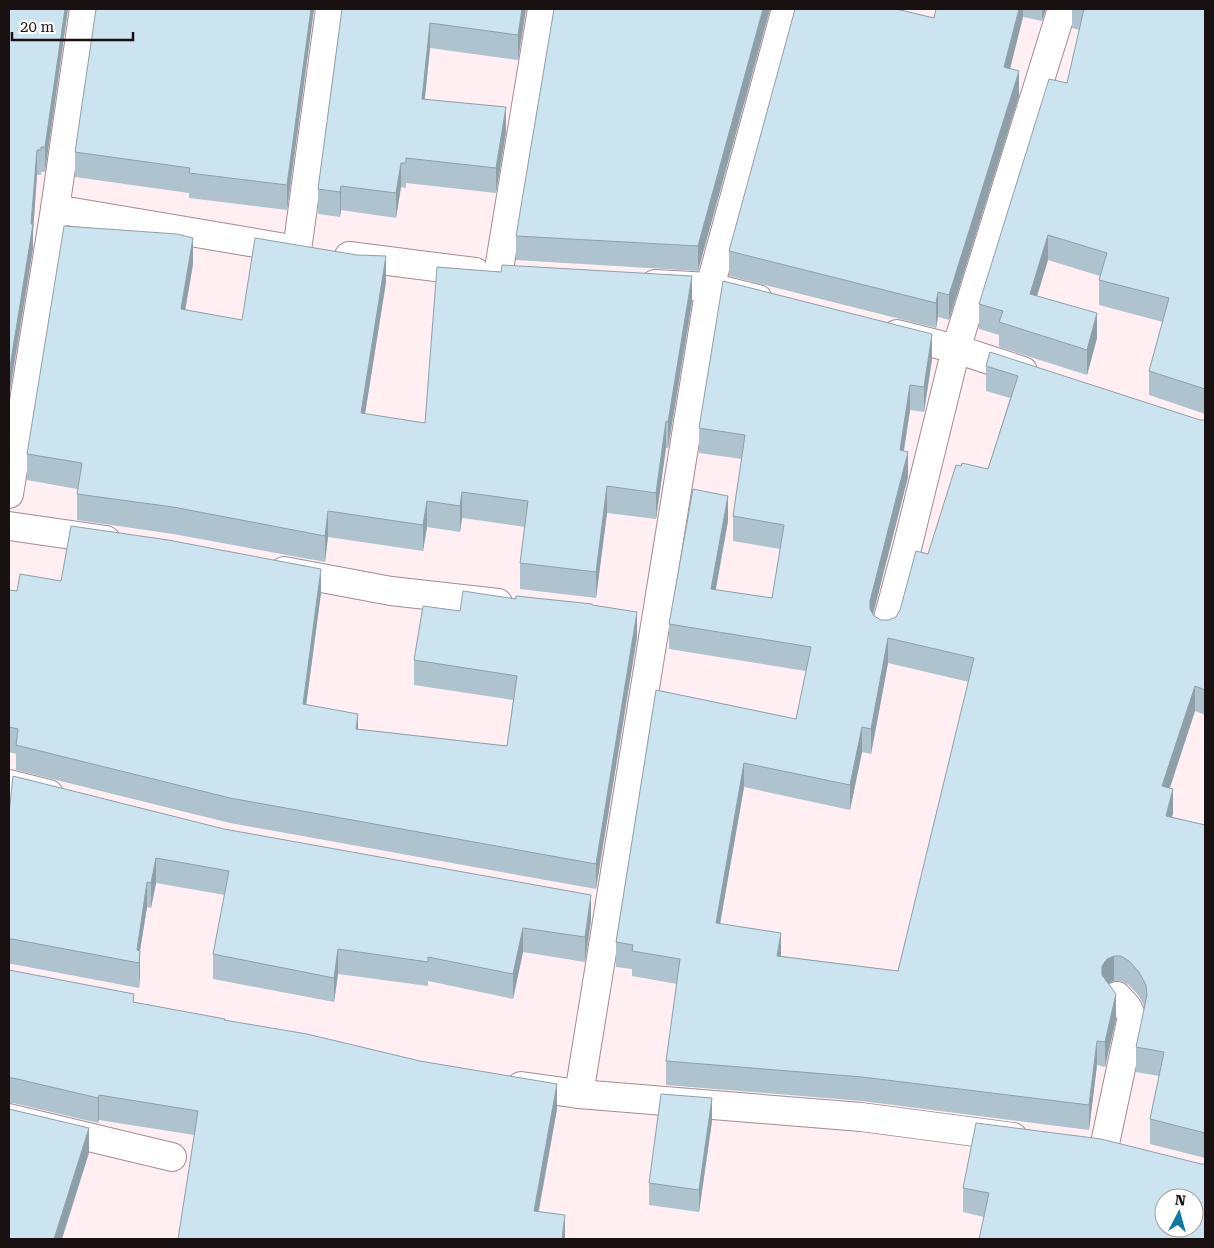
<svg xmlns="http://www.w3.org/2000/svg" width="1214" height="1248" font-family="'Roboto Serif',serif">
<rect width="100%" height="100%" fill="#ffeff3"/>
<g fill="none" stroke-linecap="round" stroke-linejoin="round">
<defs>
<g id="minor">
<polyline points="55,209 291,249"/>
<polyline points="297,250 330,9"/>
<polyline points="349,256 475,272"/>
<polyline points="498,275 542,9"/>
<polyline points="655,284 710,287 758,299"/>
<polyline points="897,334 956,349 1023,371"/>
<polyline points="9,494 55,209 84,9"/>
<polyline points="9,526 106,540"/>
<polyline points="284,571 391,591 498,603"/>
<polyline points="885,630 907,548 956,349 1062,9"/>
<polyline points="9,784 49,794"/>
<polyline points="521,1086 579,1094 861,1117 1013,1137"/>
<polyline points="579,1094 710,287 786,9"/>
<polyline points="9,1118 172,1157"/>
<polyline points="1104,1148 1132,1017 1127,1007 1117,996"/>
</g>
</defs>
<use href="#minor" stroke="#a38b91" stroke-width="30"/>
<use href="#minor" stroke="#fff" stroke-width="28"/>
</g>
<g fill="#afc3ce" fill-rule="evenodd">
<polygon points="9,9 68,9 45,172 41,172 41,175 37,175 33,232 33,249"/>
<polygon points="314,9 287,210 189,198 189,193 75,177 75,152"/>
<polygon points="342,9 526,9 518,60 430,48 425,99 506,132 496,193 406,183 406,188 401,187 396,218 341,210 340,217 318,214 318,189"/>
<polygon points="770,9 698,271 516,260 516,236"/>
<polygon points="936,9 1046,9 1042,21 1023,17 1010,69 1019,96 949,320 938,317 936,328 729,276 729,251 934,18"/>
<polygon points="1072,9 1205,9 1205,414 1149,395 1149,371 1163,322 1099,305 1099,280 1100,276 1048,260 1037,296 1097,338 1087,375 999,347 999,335 979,329 979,304 1067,83 1079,30 1072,28"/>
<polygon points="193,264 185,310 242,320 386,282 365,414 425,423 692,302 668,448 666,448 656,519 607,513 596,598 520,589 520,563 525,527 462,518 460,532 427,527 423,551 328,537 325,562 173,534 77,520 77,489 27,480 27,454"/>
<path d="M932 359 924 412 910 410 904 451 908 477 873 614 874 616 881 620H889L896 617 900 610 928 554 961 466 988 469 1010 398 986 391V366L1200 420H1205V715L1195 711 1170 788 1173 813 1172 817 1205 825V1158L1150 1144V1119L1159 1076 1136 1072V1047L1145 1008 1139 996 1129 985 1121 981H1114L1108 984 1116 1019 1105 1067 1097 1065 1089 1130 862 1101 666 1085V1061L677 984 632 976V969L616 967V942L656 690 796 719 806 671 669 649V624L728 521 716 590 772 598 780 549 733 541V516L742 459 699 453V428ZM888 663 969 682 898 971 781 956 720 923 744 787 850 810 862 752 871 754Z"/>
<polygon points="61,581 321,593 306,704 358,729 507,746 513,700 414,685 414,660 460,611 516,599 592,606 637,637 596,889 230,823 16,770 16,754 9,752 9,590 17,591"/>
<polygon points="9,813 591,920 585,962 523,952 513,999 428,981 428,986 338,974 334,1002 213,979 213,954 225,895 156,883 151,908 147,907 140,950 140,975 139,988 12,964 9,964"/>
<polygon points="9,970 134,1002 225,1020 557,1109 539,1211 565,1239 194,1135 99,1120 98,1123 13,1103 9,1103"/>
<polygon points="712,1121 699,1212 649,1205 649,1183"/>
<polygon points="1201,1164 984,1217 963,1212 963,1188"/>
</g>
<g fill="#8f9fa8">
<polygon points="65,9 68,9 45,172 45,147"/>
<polygon points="311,9 314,9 287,210 287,185"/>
<polygon points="522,9 526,9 518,60 518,35"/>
<polygon points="763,9 770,9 698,271 698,246"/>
<polygon points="1019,9 1023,9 1023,17 1004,92 1004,67"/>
<polygon points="1042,9 1046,9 1042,21"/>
<polygon points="430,23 430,48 422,124 422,99"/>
<polygon points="1019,71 1019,96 949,320 949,295"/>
<polygon points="506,107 506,132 496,193 496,168"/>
<polygon points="37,150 37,175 33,232 33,249 9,397 9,373 31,224"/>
<polygon points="401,163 401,187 396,218 396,193"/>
<polygon points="341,186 341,210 340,217 340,192"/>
<polygon points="1048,235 1048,260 1030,319 1030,294"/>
<polygon points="193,238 193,264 181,335 181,309"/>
<polygon points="386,256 386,282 361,439 361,413"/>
<polygon points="692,276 692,302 668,448 668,422"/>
<polygon points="938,292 938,317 936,328 936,303"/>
<polygon points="1097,313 1097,338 1087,375 1087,350"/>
<polygon points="932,334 932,359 924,412 924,387"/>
<polygon points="910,385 910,410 900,474 900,450"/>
<polygon points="666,421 666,448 656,519 656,493"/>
<polygon points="908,452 908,477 870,626 870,601"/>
<polygon points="607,486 607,513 596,598 596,572"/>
<polygon points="462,492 462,518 460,532 460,506"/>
<polygon points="728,496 728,521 711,614 711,589"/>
<polygon points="427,501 427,527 423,551 423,525"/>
<polygon points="328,511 328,537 325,562 325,536"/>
<polygon points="321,569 321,593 303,729 303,704"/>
<polygon points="637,612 637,637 596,889 596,864"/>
<polygon points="888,638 888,663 871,754 871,729"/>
<polygon points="1195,686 1195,711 1162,811 1162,786"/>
<polygon points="358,714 358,739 356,729"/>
<polygon points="862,727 862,752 850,810 850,785"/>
<polygon points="744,763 744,787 716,947 716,923"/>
<polygon points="1173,789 1173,813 1166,840 1166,816"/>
<polygon points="156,858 156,883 151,908 151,883"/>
<polygon points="147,882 147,907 138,963 137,950"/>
<polygon points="591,895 591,920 585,962 585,937"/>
<polygon points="523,928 523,952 513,999 513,974"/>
<polygon points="781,933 781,958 777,956"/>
<polygon points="338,949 338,974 334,1002 334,978"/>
<polygon points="140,951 140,975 139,988 139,963"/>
<polygon points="1114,956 1114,981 1107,984 1102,1000 1102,966 1107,959"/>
<polygon points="1116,994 1116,1019 1105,1067 1105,1042"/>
<polygon points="1097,1041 1097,1065 1089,1130 1089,1105"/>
<polygon points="557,1084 557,1109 534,1235 534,1211"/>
<polygon points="99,1095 99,1120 98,1123 98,1098"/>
<polygon points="712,1098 712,1121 699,1212 699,1190"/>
<polygon points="89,1128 89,1153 62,1239 54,1239"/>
<polygon points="565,1215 565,1239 562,1239"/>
</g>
<g fill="#cce3f0" stroke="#8f9fa8" fill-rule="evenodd">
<polygon points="9,9 65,9 45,147 41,147 41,150 37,150 31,224 33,224 9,373"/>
<polygon points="96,9 311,9 287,185 189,173 190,168 75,152"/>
<polygon points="342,9 522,9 518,35 430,23 422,99 506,107 496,168 406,158 406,163 401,163 396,193 341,186 340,192 318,189"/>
<polygon points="554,9 763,9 698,246 516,236"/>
<polygon points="795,9 896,9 934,18 936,9 1019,9 1004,67 1019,71 949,295 938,292 936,303 729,251"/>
<polygon points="1084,9 1205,9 1205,389 1149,371 1169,298 1099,280 1107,253 1048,235 1030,294 1097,313 1087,350 999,322 1003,311 979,304 1049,79 1067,83"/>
<polygon points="64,226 177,234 193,238 181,309 242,320 255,238 357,255 386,256 361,413 425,423 437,267 501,272 502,265 692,276 668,422 666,421 656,493 607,486 596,572 520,563 528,501 462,492 460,506 427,501 423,525 328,511 325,536 173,507 77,494 82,463 27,454"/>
<path d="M723 281 932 334 924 387 910 385 900 450 908 452 870 601V609L874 616 881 620H889L896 617 900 610 916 551 928 554 956 465 961 466 962 463 988 469 1018 376 986 366 990 352 1200 420H1205V690L1195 686 1162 786 1173 789 1166 816 1205 825V1133L1150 1119 1164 1052 1136 1047 1147 995 1146 985 1139 972 1129 961 1121 956H1114L1107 959 1102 966V975L1116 994 1105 1042 1097 1041 1089 1105 862 1077 666 1061 680 959 632 951 633 945 616 942 656 690 796 719 811 647 669 624 693 489 728 496 711 589 772 598 784 525 733 516 745 435 699 428ZM888 638 974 658 898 971 777 956 781 933 716 923 744 763 850 785 862 727 871 729Z"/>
<polygon points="71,526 168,540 321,569 303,704 358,714 356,729 507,746 517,676 414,660 423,606 460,611 463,591 516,599 516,596 592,604 592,605 637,612 596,864 230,798 16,745 18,729 9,727 9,590 17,591 20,574 61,581"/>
<polygon points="13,776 224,829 591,895 585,937 523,928 513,974 428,957 428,962 338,949 334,978 213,954 229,871 156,858 151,883 147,882 137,950 140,951 139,963 12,939 9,939 9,813"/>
<polygon points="9,970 134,994 133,1002 225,1019 224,1020 307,1034 420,1061 557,1084 534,1211 565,1215 562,1239 178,1239 198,1111 99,1095 98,1098 13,1078 9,1078"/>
<polygon points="661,1094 712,1098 699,1190 649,1183"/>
<polygon points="9,1109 89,1128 54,1239 56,1239 9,1239"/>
<path d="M976 1123 1101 1139 1201 1164H1205V1239H979L989 1193 963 1188ZM1164 1198H1194V1228H1164Z"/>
</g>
<rect width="1214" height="1248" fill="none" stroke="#191012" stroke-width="20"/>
<g transform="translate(1179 1213) rotate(6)"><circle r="24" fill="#ffffff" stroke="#a39fa0"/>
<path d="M0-4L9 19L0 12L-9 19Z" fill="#0f78a3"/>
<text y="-8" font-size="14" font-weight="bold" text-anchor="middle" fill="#191012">N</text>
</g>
<path d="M12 32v8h121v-8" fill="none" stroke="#191012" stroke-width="2.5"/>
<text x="20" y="32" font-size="15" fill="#191012" stroke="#ffffff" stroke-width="4" paint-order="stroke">20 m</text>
</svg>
